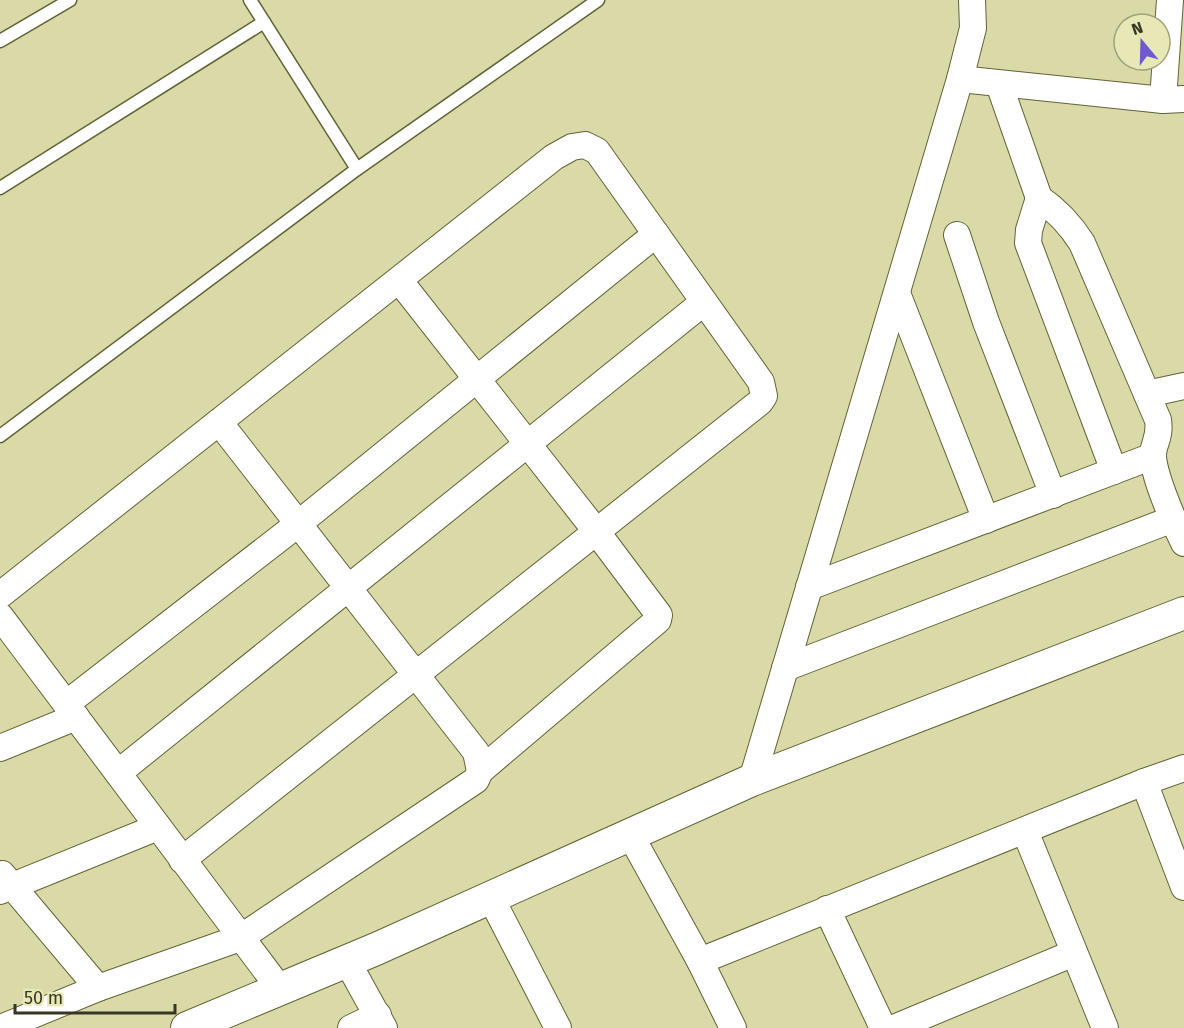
<svg xmlns="http://www.w3.org/2000/svg" width="1184" height="1028" font-family="'Fira Sans',sans-serif">
<rect width="100%" height="100%" fill="#dadaa9"/>
<g fill="none" stroke-linecap="round" stroke-linejoin="round">
<defs>
<g id="service">
<polyline points="250,0 357,169"/>
<polyline points="0,41 70,0"/>
<polyline points="0,188 264,22"/>
<polyline points="0,436 357,169 598,0"/>
</g>
<g id="minor">
<polyline points="960,79 1163,100 1184,99"/>
<path d="M999 84 1039 198C1058 211 1070 224 1082 243L1158 420C1161 438 1152 445 1153 457 1155 479 1174 522 1184 543"/>
<polyline points="1163,100 1170,0"/>
<polyline points="1039,198 1029,230 1028,243 1114,471"/>
<polyline points="957,235 986,322 1053,495"/>
<polyline points="399,280 596,531 659,615 658,620 480,771"/>
<polyline points="897,293 986,520"/>
<polyline points="1147,394 1184,386"/>
<polyline points="809,587 1153,456"/>
<polyline points="0,595 554,157 572,147 585,145 597,151 761,382 764,396 760,402 182,860"/>
<polyline points="0,616 280,989"/>
<polyline points="785,668 1173,519"/>
<polyline points="66,704 298,524 656,234"/>
<polyline points="0,748 76,717"/>
<polyline points="118,773 704,302"/>
<polyline points="752,780 960,79 973,28 972,0"/>
<polyline points="1144,782 1184,887"/>
<polyline points="1025,831 1105,1028"/>
<polyline points="631,836 700,961 1144,782 1184,768"/>
<polyline points="2,874 98,988"/>
<polyline points="0,891 158,827"/>
<polyline points="491,898 558,1028"/>
<polyline points="827,909 883,1028"/>
<polyline points="347,961 384,1028"/>
<polyline points="700,961 733,1028"/>
<polyline points="1,1028 98,988 240,938 476,780 480,771 476,752 219,422"/>
<polyline points="351,1028 378,1015"/>
<polyline points="894,1028 1074,953"/>
</g>
<polyline id="tertiary" points="187,1028 376,949 752,780 1184,613"/>
</defs>
<use href="#service" stroke="#626235" stroke-width="15"/>
<use href="#minor" stroke="#626235" stroke-width="28"/>
<use href="#tertiary" stroke="#626235" stroke-width="34"/>
<use href="#service" stroke="#fff" stroke-width="12"/>
<use href="#minor" stroke="#fff" stroke-width="26"/>
<use href="#tertiary" stroke="#fff" stroke-width="32"/>
</g>
<g transform="translate(1142 42) rotate(341)"><circle r="28" fill="#e7e8b5" stroke="#a0a17a" stroke-width="1.5"/>
<path d="M0-4.5L10 22L0 15L-10 22Z" fill="#7058d1"/>
<text y="-9" font-size="16" font-weight="bold" text-anchor="middle" fill="#363622">N</text>
</g>
<path d="M15 1004v9h160v-9" fill="none" stroke="#363622" stroke-width="3"/>
<text x="24" y="1004" font-size="18" fill="#363622" stroke="#e7e8b5" stroke-width="4.5" paint-order="stroke">50 m</text>
</svg>
